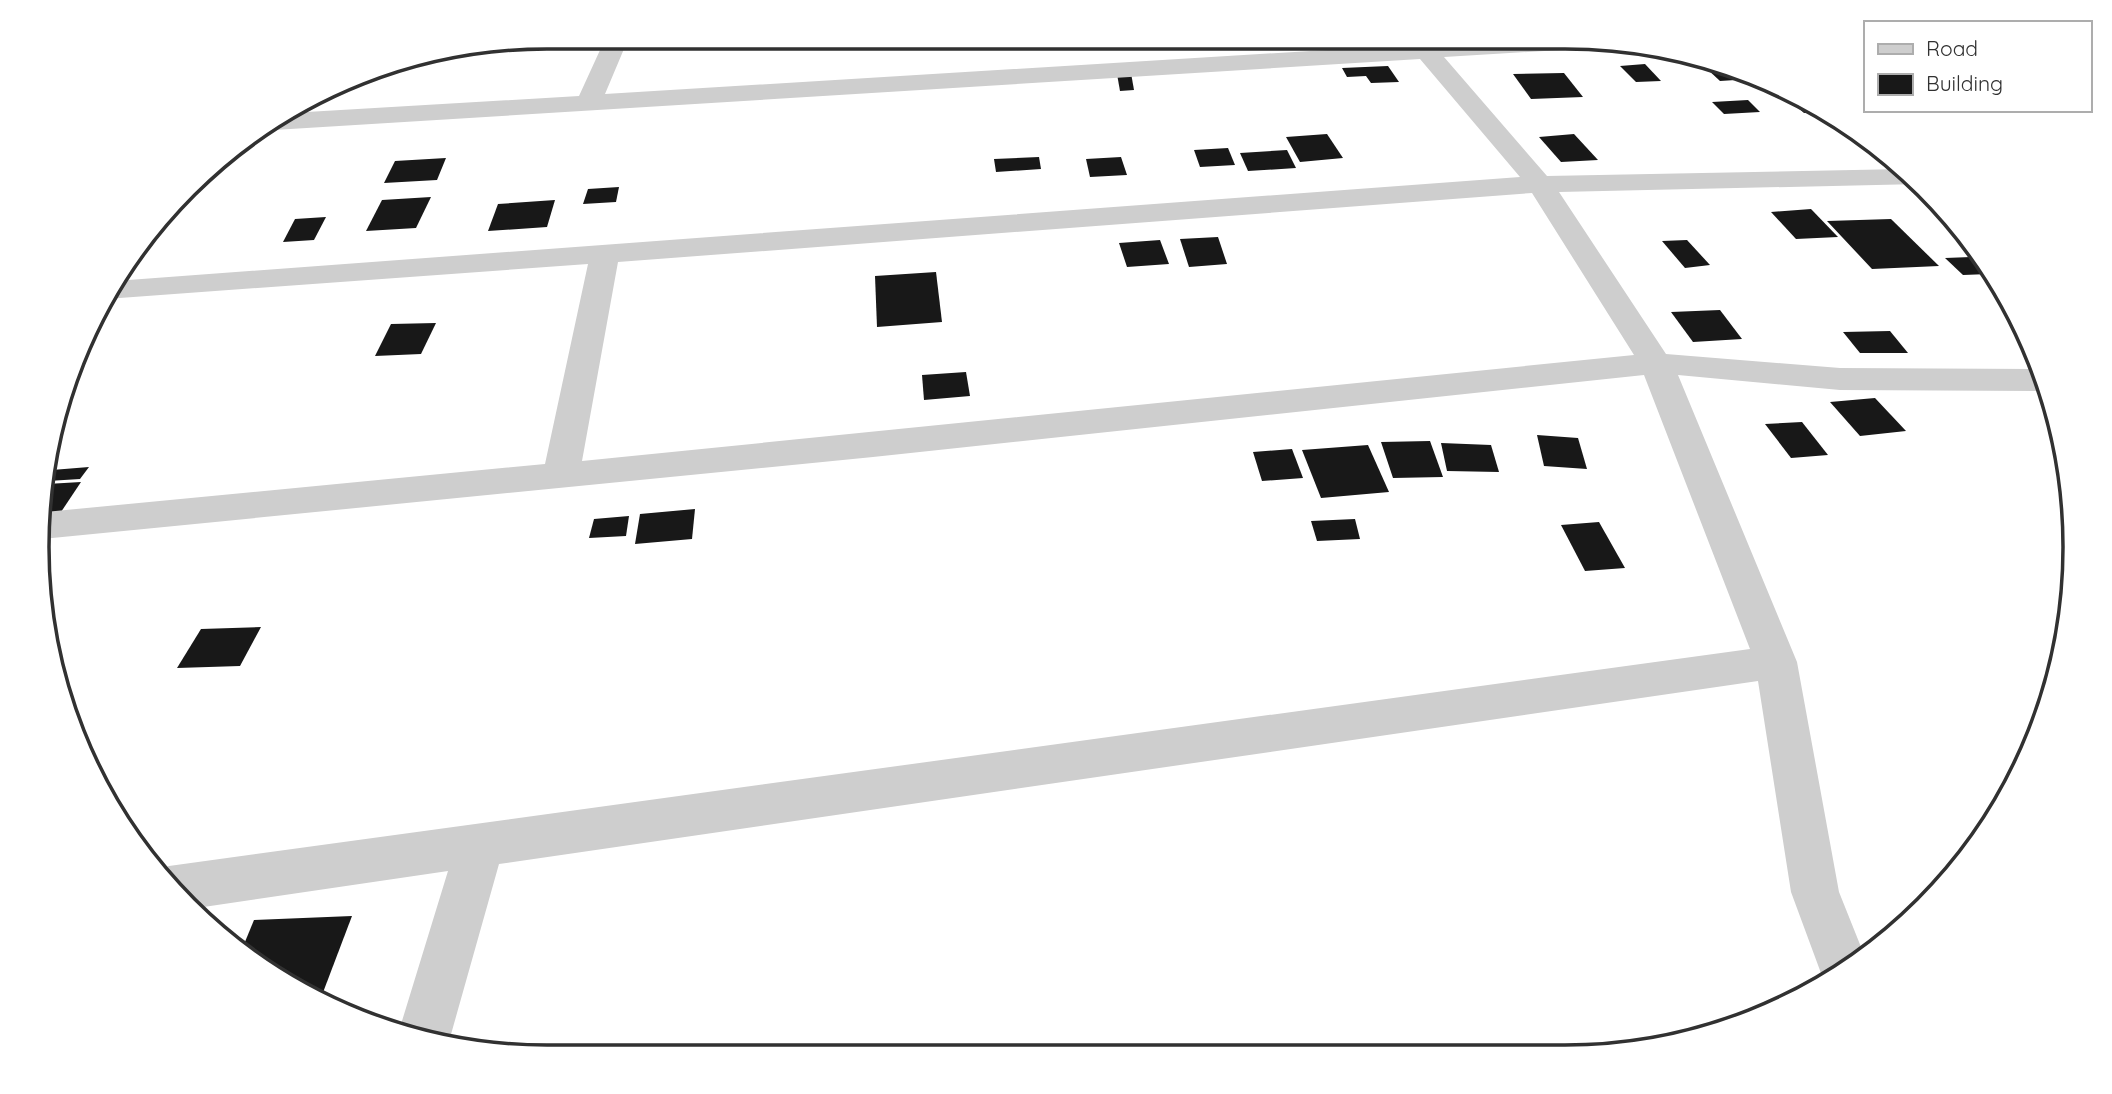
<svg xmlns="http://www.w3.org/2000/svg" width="2112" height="1094" font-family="Quicksand,sans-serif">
<rect width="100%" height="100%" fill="#fff"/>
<g fill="#181818">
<polygon points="1283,38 1326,38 1328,42 1287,44"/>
<polygon points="1645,64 1661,81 1636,82 1620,66"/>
<polygon points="1388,66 1399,82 1371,83 1366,76 1347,77 1342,68"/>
<polygon points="1731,67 1751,79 1720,81 1706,68"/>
<polygon points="1131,73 1134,90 1120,91 1117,74"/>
<polygon points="1564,73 1583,97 1531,99 1513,74"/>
<polygon points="1772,82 1784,92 1771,93 1759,83"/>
<polygon points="1803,97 1826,111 1804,113 1787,98"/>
<polygon points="1748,100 1760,112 1724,114 1712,102"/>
<polygon points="1327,134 1343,158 1300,162 1286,137"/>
<polygon points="1574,134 1598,160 1561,162 1539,137"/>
<polygon points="1228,148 1235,165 1200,167 1194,150"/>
<polygon points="1287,150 1296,168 1248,171 1240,153"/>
<polygon points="1039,157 1041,169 996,172 994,159"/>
<polygon points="1121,157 1127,175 1090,177 1086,159"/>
<polygon points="446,158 437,180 384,183 395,161"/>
<polygon points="619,187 616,202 583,204 588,189"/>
<polygon points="431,197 416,228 366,231 382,200"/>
<polygon points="555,200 547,227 488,231 498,204"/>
<polygon points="1811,209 1838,237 1796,239 1771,212"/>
<polygon points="326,217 314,240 283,242 295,219"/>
<polygon points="1891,219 1939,266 1872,269 1827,221"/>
<polygon points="1218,237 1227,264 1189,267 1180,239"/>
<polygon points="1160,240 1169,264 1127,267 1119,243"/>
<polygon points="1687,240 1710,265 1685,268 1662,241"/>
<polygon points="1971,257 1989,274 1963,275 1945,258"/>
<polygon points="936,272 942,322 877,327 875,276"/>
<polygon points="1720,310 1742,339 1693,342 1671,312"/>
<polygon points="436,323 421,354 375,356 391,324"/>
<polygon points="1890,331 1908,353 1860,353 1843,332"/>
<polygon points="966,372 970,396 924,400 922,375"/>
<polygon points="1875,398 1906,431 1860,436 1830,402"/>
<polygon points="1802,422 1828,455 1791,458 1765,424"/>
<polygon points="1537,435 1578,438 1587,469 1544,466"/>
<polygon points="1430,441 1443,477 1393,478 1381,442"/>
<polygon points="1441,443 1491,445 1499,472 1447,471"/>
<polygon points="1368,445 1389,492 1321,498 1302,450"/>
<polygon points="1292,449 1303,478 1262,481 1253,452"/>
<polygon points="89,467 80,479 48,481 52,470"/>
<polygon points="81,482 57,518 44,519 47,484"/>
<polygon points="695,509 692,539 635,544 640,514"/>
<polygon points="629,516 626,536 589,538 594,519"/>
<polygon points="1355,519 1360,539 1317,541 1311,521"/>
<polygon points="1599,522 1625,568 1585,571 1561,525"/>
<polygon points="261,627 240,666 177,668 201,629"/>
<polygon points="352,916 319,1003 240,954 254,920"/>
</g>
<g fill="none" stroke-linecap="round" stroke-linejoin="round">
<path fill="#cecece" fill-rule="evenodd" d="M606 37H629L605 94 1409 45 1404 38H1427L1432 44C1494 40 1559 31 1620 41L1609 47 1444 57 1547 176 1904 169 1920 184 1559 192 1666 354 1840 368 2042 369 2050 390 2047 391 1840 390 1678 375 1797 662 1839 892 1865 957 1849 971 1825 984 1791 892 1758 681 499 864 448 1045 398 1034 448 871 190 909 164 884 156 871 169 866 1750 649 1644 375 873 457 42 539 45 512 545 464 588 264 106 299 115 281 1520 177 1420 59 274 130 265 127 290 113 579 96ZM1532 193 1634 355 582 461 618 262Z"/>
</g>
<path d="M0 0H2112V1094H0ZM547 49H1565A498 498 0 0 1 2063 547V547A498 498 0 0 1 1565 1045H547A498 498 0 0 1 49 547V547A498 498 0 0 1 547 49Z" fill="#fff" fill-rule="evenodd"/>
<path fill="none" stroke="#313131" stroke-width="3.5" d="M547 49H1565A498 498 0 0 1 2063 547V547A498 498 0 0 1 1565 1045H547A498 498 0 0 1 49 547V547A498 498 0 0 1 547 49Z"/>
<rect x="1864" y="21" width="228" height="91" fill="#ffffff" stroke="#adadad" stroke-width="2"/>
<rect x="1878" y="44" width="35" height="10" fill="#cecece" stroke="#adadad" stroke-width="2"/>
<text x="1926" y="56" font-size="21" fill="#313131">Road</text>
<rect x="1878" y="74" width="35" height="21" fill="#181818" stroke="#adadad" stroke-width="2"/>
<text x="1926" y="91" font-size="21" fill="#313131">Building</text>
</svg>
